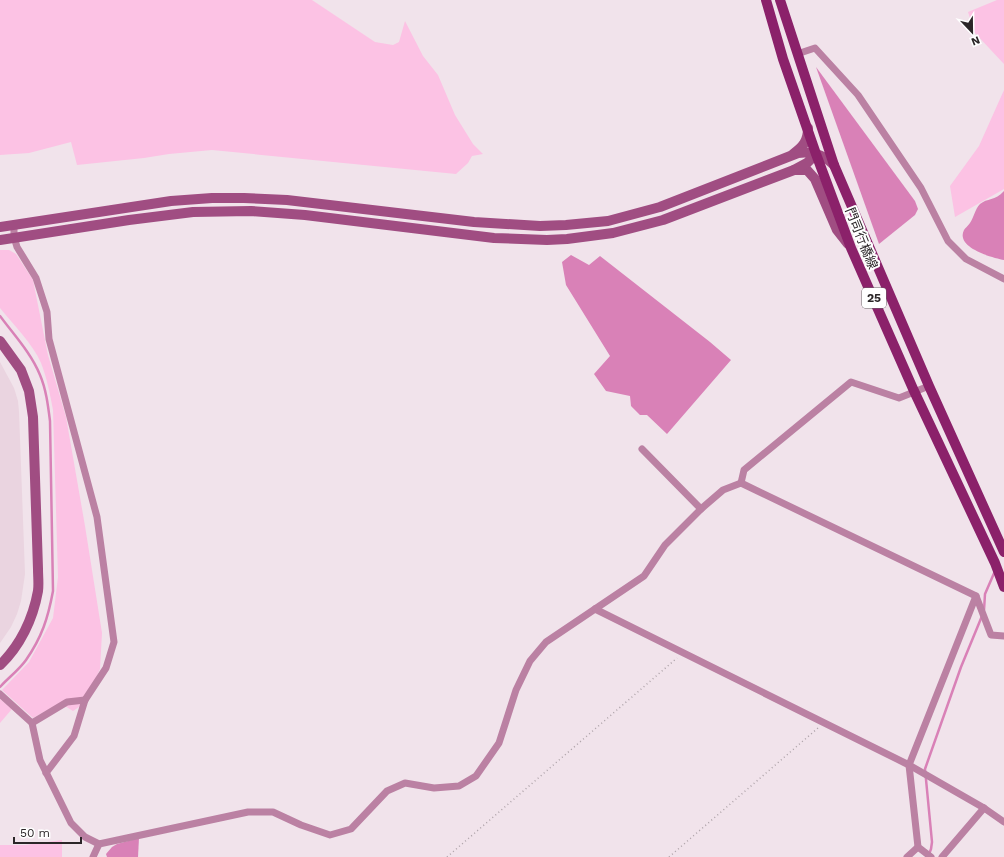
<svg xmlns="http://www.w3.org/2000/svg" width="1004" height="857" font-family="'Work Sans','Noto Sans JP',sans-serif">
<rect width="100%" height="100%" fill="#f1e3eb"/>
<polygon fill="#ead4e0" points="0,362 14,388 18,401 19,412 25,574 21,601 17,614 11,627 0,643"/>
<g fill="#fcc2e4">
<polygon points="0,0 312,0 375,42 393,45 399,42 405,21 423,56 438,75 455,115 473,144 483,154 472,156 468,163 456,174 212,150 169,154 144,158 77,165 71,142 29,153 0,155"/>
<polygon points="997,0 1004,0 1004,64 975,33 968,12"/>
<polygon points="1004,90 1004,189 955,217 950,186 979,146"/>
<path d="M0 250H9L16 254 33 280 48 355 66 417 85 526 102 633 100 669 85 703 73 711 60 703 33 718 2 690 29 662 53 618 58 577 53 410C50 394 47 378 41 363 33 344 13 324 0 308Z"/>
<polygon points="0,699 12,709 0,723"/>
<polygon points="62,840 62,857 0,857 0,845 25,845"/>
</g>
<g fill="#d981b7">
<polygon points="816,67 915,201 918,209 915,215 879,244"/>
<path d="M1004 191V260C993 258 955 248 964 230 965 228 968 226 970 223 974 217 975 209 980 204 987 198 995 201 1004 191Z"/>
<polygon points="571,255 589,265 600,256 710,342 731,360 667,434 647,415 640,415 631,406 630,396 606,391 594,374 610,356 566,285 562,262"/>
<polygon points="139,838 138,857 107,857 106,854 112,847 117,844"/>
</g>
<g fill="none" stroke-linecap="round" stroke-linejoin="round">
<g stroke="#d981b7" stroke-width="2.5">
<path d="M0 316C14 335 31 353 40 375 46 389 48 405 50 421L53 591C48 618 42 637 26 660 19 670 8 678 0 687"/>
<polyline points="984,610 985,594 995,571"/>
<polyline points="929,854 931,849 932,842 925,769 961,667 982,616"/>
</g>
<g stroke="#aea3a9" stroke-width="1.5" stroke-dasharray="1 3" stroke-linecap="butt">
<polyline points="447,857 677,658"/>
<polyline points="669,857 818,728"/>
</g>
<g stroke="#bb81a3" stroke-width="7">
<polyline points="797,54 815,48 858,95 921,188 948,241 966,259 1004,279"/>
<polyline points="14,224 14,237 17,247 36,278 47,312 49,339 97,517 114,642 106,668 85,700 74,736 46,773"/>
<polyline points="642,449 701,509"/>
<polyline points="741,483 744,470 851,382 899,398 929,386"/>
<polyline points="595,609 909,765 984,808 1004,822"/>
<polyline points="0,694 32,723 40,760 71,823 85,837 99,844 248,812 273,812 301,825 330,835 351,829 387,791 405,783 434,788 459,786 476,776 499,743 516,690 530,661 546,642 644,576 665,545 701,509 723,490 741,483 976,596 991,635 1004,636"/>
<polyline points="32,723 67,702 85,700"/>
<polyline points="93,857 99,844"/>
<polyline points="907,857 918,847"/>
<polyline points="931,857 918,847 909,765 976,596"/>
<polyline points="942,857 984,808"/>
</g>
<g stroke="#a04d82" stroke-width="10">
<path d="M793 154C803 147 808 141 808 128"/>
<polyline points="794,170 807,170 815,179 837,230 848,244"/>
<path d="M0 227 171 201 212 198H244L287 200 474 222 540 226 566 225 608 221 660 207 798 153C812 151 824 155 834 165"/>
<polyline points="0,240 129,220 193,212 251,211 305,215 494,238 547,240 567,239 613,233 663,220 794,170 807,163 816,154"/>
<path d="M0 341 21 370 29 391 33 417 38 569C38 577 39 584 38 591 33 619 20 646 0 665"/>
</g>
<g stroke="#8b216a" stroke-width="10">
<polyline points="766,0 783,59 816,154 851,248 914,391 995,563 1004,587"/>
<polyline points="780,0 834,165 929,386 1004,552"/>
</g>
</g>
<g text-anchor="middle" stroke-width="4" stroke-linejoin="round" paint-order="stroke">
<rect fill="#fff" stroke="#6b6768" stroke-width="1" x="862" y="288" width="24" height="20" rx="3"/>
<g font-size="12" font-weight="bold" fill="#2b2628">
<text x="874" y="302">25</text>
</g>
<g font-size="13" fill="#2b2628" stroke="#fff">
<text transform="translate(862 238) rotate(68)" y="5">門司行橋線</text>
</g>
</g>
<g transform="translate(972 32) rotate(158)" stroke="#ffffff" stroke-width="3" paint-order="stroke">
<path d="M0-3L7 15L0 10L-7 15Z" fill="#2b2628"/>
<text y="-6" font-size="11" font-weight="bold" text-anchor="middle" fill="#2b2628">N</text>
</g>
<path d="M14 837v6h67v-6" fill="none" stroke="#2b2628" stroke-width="2"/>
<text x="20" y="837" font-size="12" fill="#2b2628" stroke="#ffffff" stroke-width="3" paint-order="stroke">50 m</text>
</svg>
